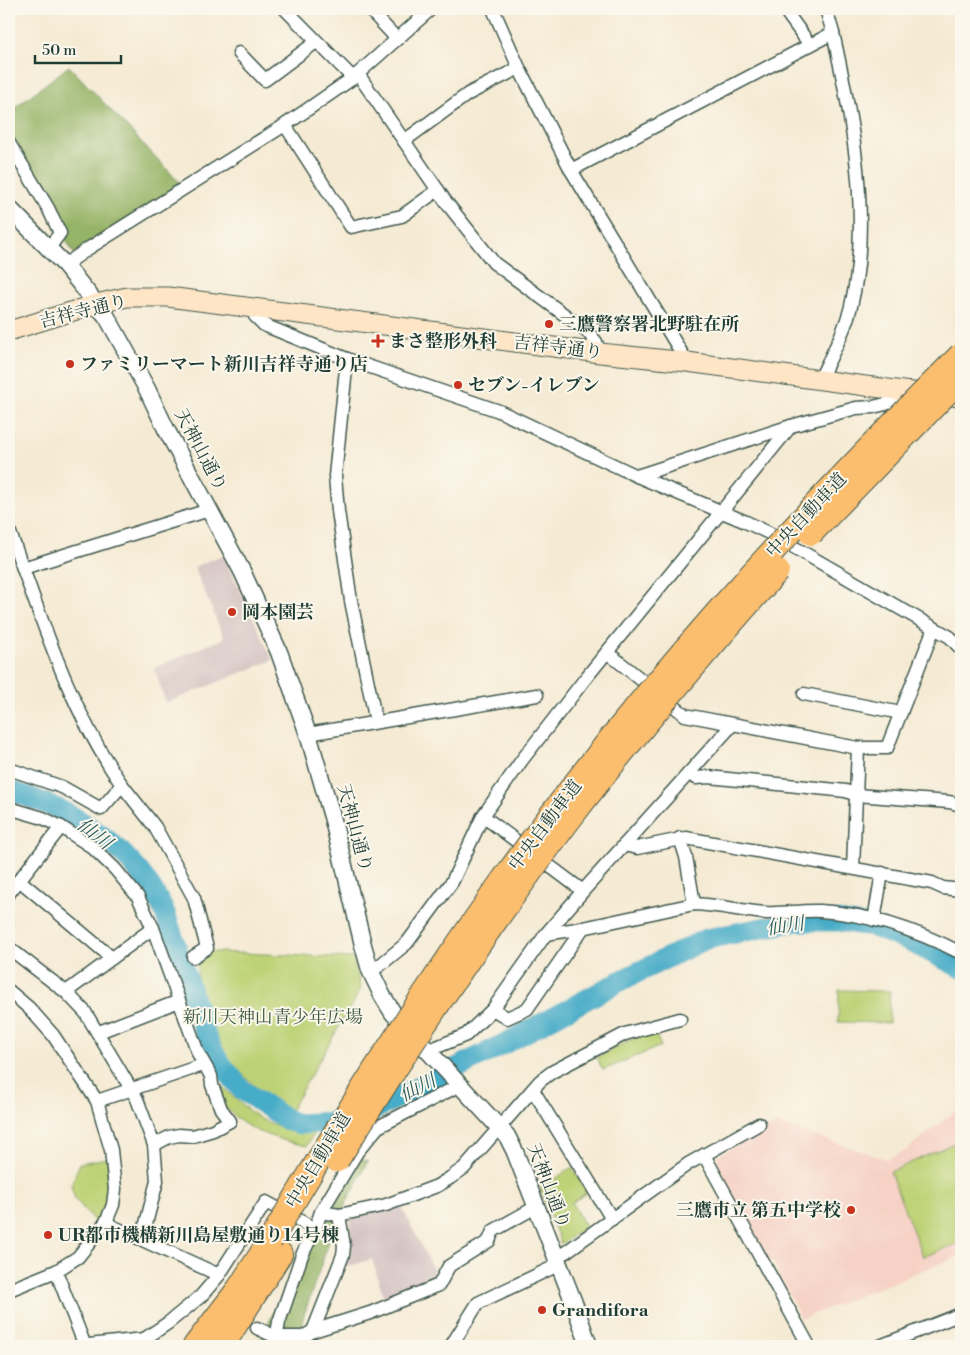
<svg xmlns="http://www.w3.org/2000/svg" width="970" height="1355" font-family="'Libre Bodoni','Noto Serif JP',serif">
<rect width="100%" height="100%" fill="#fbf7ec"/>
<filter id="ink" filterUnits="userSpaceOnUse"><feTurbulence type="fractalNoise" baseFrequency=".02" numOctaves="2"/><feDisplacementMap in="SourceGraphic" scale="10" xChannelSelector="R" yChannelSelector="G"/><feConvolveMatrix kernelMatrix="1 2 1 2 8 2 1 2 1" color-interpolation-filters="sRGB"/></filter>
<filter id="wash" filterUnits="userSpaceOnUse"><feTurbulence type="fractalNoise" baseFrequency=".0096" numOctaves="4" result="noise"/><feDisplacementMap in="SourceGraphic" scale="20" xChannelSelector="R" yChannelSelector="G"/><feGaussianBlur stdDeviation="1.12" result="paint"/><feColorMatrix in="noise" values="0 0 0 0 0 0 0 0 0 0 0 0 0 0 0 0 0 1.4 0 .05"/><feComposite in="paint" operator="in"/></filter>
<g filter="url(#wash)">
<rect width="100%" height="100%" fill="#f5ebd4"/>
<polygon fill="#f6d1c5" points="961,1107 961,1255 801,1319 783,1282 779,1279 776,1274 778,1271 774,1262 768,1260 716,1165 718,1155 778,1124 886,1159 907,1150 916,1142"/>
<g fill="#d1bfbf">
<polygon points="223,555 273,660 166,703 154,668 224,638 194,567"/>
<polygon points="400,1204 436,1275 428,1285 385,1301 372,1259 347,1267 344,1265 350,1252 351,1216"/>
</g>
<g fill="#bdd276" stroke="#6e8855">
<polygon points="197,951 353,958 361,989 290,1111 258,1089 219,1052 198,992"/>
<polygon points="839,990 890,991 889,1023 838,1022"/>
<polygon points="655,1033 661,1046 603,1070 596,1057 630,1040"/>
<path d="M217 1081C230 1094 244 1108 259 1118 275 1127 296 1130 313 1134L307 1146C271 1138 220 1125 217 1081Z"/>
<polygon points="961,1140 961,1242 923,1257 890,1172"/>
<path d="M107 1158C112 1189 110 1196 96 1223L75 1199 71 1185 80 1163Z"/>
<polygon points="572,1167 587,1192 572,1203 585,1227 561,1244 540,1189"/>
</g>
<g fill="#96b467" stroke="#5a784e">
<polygon points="69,66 182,185 74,254 9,135 9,112"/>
<polygon points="350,1156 368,1161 334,1227 303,1318 298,1346 257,1346"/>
</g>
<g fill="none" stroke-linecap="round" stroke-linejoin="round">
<path stroke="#47acc7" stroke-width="21" d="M9 791C75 809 135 849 165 913L207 1039 218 1060 242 1090 289 1121 299 1124 351 1121 504 1044 624 979 706 939 798 921H838L870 926 905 939 961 968"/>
</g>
</g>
<g filter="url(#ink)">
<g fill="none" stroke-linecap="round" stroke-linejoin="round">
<defs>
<g id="minor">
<polyline points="285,9 353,78"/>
<polyline points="369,9 397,39"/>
<polyline points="493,9 519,68 571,170 687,362"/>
<polyline points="784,9 810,45"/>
<polyline points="826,9 833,33"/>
<polyline points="239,53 265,80 316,42"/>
<polyline points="358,74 446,202 494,263 588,332 596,342 600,353"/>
<polyline points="285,125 351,227 402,216 438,190"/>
<polyline points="404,141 468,94 519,68"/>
<polyline points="9,143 48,208 60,233 49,248"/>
<path d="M571 170 833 33C852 117 872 220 851 306 845 331 831 356 820 379"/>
<polyline points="65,265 89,248 285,125 353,78 431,9"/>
<polyline points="254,307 255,316 264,325 347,359 499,411 637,476 746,522 771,534 934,628 950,637 961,649"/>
<polyline points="347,359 335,476 338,511 351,601 376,722"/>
<polyline points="637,476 791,426 856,408 873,407 890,403 903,391"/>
<path d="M9 530C41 616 69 709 122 785L101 809 62 787 9 769"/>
<polyline points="23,568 209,510"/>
<polyline points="608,653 685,715 858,748 887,748 934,628"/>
<polyline points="804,694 901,713"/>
<polyline points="308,734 537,695"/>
<polyline points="688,774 696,778 709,777 846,791 856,795 949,802 961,805"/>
<polyline points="122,785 155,827 194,898 207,948 193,957"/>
<polyline points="9,808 43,818 61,827 92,847 115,869 138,897 153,928 198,1053 211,1076 212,1085 221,1109 230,1121 213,1130 193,1136 179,1135 169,1137 154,1145"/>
<polyline points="483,816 583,891"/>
<polyline points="680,838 686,857 694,904"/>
<polyline points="624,845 637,848 686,838 932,883 943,888 961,890"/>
<polyline points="853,868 858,748"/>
<polyline points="19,880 112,958"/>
<polyline points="9,893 61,827"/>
<polyline points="874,920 882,873"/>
<path d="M546 934 583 928 694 904C719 905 742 911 766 913 784 914 802 910 820 911 869 914 918 931 961 953"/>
<polyline points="9,948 66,992 85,1012 137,1099 154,1145 157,1181 142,1239"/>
<polyline points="370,970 379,966 407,943 452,882 483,816 522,760 585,679 791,426"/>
<polyline points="9,991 29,1008 53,1035 97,1101 111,1150 115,1189 113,1205 106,1222 78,1257 56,1271 9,1290"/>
<polyline points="66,992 153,928"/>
<polyline points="493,1009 507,1018 527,1009 583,928"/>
<polyline points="99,1032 179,1001"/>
<polyline points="427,1051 466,1035 493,1009 546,934 583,891 732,725"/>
<polyline points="533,1090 612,1219"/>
<polyline points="97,1101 203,1065"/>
<polyline points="704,1155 809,1346"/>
<polyline points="321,1212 339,1215 386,1205 437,1186 450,1178 464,1168 540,1081 552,1072 625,1034 680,1019"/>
<polyline points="106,1222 114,1227 219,1275"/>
<polyline points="556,1259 688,1164 759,1124"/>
<polyline points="56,1271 85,1346"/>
<polyline points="257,1328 276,1337 303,1337 313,1331 370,1313 439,1285 449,1266 489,1241 493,1231 536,1207"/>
<polyline points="313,1331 343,1255 344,1246 339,1215"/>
<polyline points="80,1346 144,1339"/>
<polyline points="134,1346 168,1323 201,1296 219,1275 266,1202 315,1229"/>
<polyline points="275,1346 279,1322 302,1255 315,1229 321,1212 357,1152 378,1127 460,1085"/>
<polyline points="451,1346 478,1303 558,1265"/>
<polyline points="880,1346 961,1314"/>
</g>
<polyline id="tertiary" points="9,208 65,265 107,317 147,389 166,429 242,571 279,652 308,734 333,820 363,945 370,970 382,995 393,1013 507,1136 515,1152 574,1303 589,1346"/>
<polyline id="secondary" points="9,331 96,304 127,297 168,297 600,353 687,362 903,391 961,397"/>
<g id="motorway">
<polyline points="195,1346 238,1290 270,1241"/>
<polyline points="222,1346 280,1254"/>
</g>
</defs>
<use href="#minor" stroke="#3f574c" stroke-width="15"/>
<use href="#tertiary" stroke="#3f574c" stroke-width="19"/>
<use href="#secondary" stroke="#3f574c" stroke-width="21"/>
<use href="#motorway" stroke="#3f574c" stroke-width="26"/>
<use href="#minor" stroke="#fff" stroke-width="12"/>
<use href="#tertiary" stroke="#fff" stroke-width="16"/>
<use href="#secondary" stroke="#fde5c5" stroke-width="19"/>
<use href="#motorway" stroke="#fbbe6e" stroke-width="24"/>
<defs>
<g id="motorway-bridge">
<polyline points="811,533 960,379"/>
<path d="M337 1160C410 1043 487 928 571 817 636 732 706 651 777 571"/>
<path d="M270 1241C343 1117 420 996 504 879 639 690 797 519 961 355"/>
</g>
</defs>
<use href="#motorway-bridge" stroke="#3f574c" stroke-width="26" stroke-linecap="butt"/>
<use href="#motorway-bridge" stroke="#fbbe6e" stroke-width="24"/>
</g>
</g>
<g fill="#c8321e" stroke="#fbf7ec" stroke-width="2">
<circle cx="549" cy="324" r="5"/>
<path d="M375.5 333.5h5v5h5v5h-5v5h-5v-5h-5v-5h5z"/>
<circle cx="70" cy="364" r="5"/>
<circle cx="458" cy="385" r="5"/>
<circle cx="232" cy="612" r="5"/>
<circle cx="851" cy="1210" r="5"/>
<circle cx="48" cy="1235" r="5"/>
<circle cx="542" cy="1310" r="5"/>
</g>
<g text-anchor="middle" stroke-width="4" stroke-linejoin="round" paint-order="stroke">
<g font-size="18" fill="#1f3d34" stroke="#fbf7ec">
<text transform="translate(83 311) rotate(-14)" y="6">吉祥寺通り</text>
<text transform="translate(558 347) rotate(7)" y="6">吉祥寺通り</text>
<text transform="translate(201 450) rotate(62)" y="6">天神山通り</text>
<text transform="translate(806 515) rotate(-47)" y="6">中央自動車道</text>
<text transform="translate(545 825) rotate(-53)" y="6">中央自動車道</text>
<text transform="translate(355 828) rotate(75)" y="6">天神山通り</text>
<text transform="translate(318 1160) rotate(-59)" y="6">中央自動車道</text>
<text transform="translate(549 1186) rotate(69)" y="6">天神山通り</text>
</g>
<g font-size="18" font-weight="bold" fill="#1f3d34" stroke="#fbf7ec" text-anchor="start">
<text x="559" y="330">三鷹警察署北野駐在所</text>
<text x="389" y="347">まさ整形外科</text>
<text x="80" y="370">ファミリーマート新川吉祥寺通り店</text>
<text x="468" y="391">セブン-イレブン</text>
<text x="242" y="618">岡本園芸</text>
<text x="841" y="1216" text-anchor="end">三鷹市立 第五中学校</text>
<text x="58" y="1241">UR都市機構新川島屋敷通り14号棟</text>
<text x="552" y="1316">Grandifora</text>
</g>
<g font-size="18" fill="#3f5b41" stroke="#fbf7ec">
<text x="273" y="1023">新川天神山青少年広場</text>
</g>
<g font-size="19" font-style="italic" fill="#2b5e60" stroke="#fbf7ec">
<text transform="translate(95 833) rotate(38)" y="7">仙川</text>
<text transform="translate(785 925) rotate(-8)" y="7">仙川</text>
<text transform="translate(417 1087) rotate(-27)" y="7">仙川</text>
</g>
</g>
<rect width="970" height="1355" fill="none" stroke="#fbf7ec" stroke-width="30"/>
<path d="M35 55v8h86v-8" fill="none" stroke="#1f3d34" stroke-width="2.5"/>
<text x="42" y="55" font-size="15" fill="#1f3d34" stroke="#fbf7ec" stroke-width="4" paint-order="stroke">50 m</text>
</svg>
